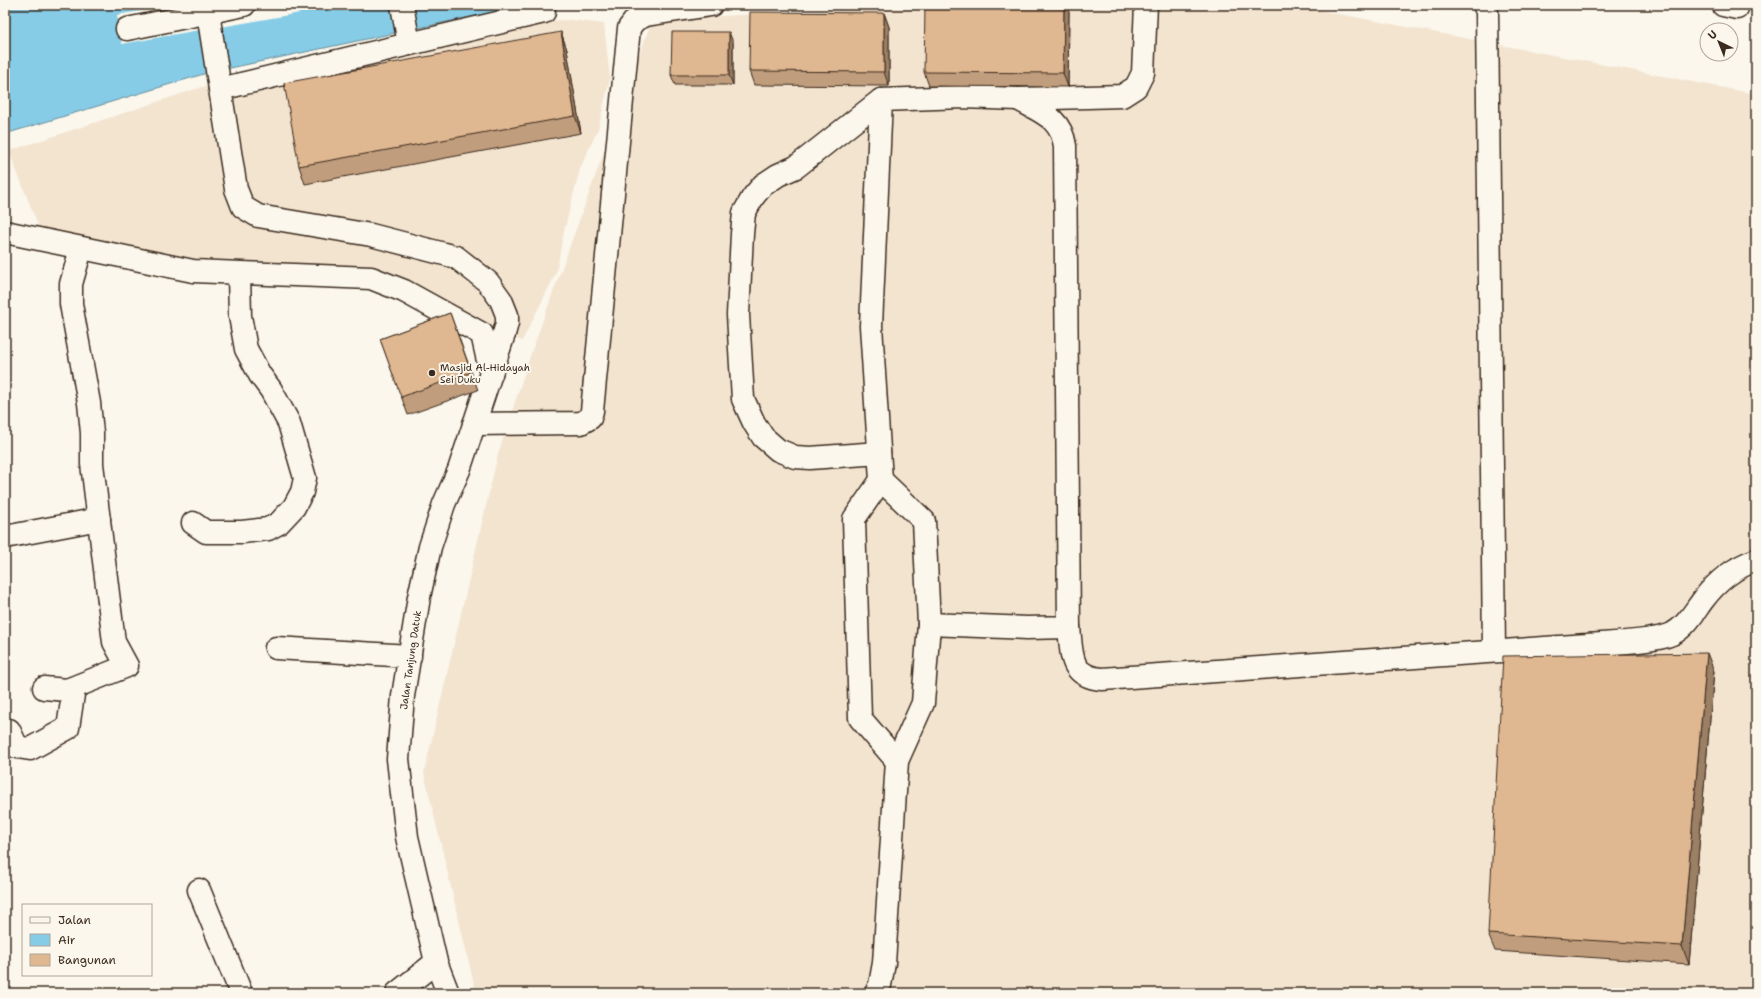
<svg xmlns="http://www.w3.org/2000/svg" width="1761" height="998" font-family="'Shantell Sans',sans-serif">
<rect width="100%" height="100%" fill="#fbf7ec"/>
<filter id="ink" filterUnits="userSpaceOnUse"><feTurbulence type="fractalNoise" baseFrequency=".025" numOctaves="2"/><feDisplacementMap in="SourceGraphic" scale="8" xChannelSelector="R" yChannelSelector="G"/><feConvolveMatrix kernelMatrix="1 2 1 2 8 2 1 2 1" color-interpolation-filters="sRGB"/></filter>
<g filter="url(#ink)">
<g fill="#f3e4d0">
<polygon points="913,5 1292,5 1756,94 1756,993 476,993 424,773 498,454 531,353 652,20"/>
<polygon points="571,20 604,24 610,79 598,129 580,169 564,231 556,273 522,341 468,320 375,274 190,261 42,236 9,151 202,87 391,52 541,21"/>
</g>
<polygon fill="#86cce7" stroke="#688b97" points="5,5 526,5 207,73 5,134"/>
<polygon fill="#fbf7ec" points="174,5 298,5 300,13 221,27 207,73 199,30 122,44 117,15"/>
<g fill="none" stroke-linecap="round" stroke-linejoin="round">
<defs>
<g id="minor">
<polyline points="402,5 409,44"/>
<polyline points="1484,5 1487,11 1494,651"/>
<polyline points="1723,5 1737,8"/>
<polyline points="208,13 220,89"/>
<polyline points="127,29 244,5"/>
<polyline points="5,232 193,271 371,278 404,291 482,334 491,374"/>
<polyline points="504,334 507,323 507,315 501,300 488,282 456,257 371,235 258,216 243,207 236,189 220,89 544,12 542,5"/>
<polyline points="474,424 581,423 590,418 592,411 629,28 635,20 646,15 711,5"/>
<polyline points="879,453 810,458 795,457 778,450 763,437 754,423 743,399 738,315 742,234 744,213 753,197 763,185 778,175 796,167 881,100"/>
<polyline points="193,523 206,532 242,532 268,529 279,523 294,507 302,492 305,478 289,423 271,390 260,375 246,349 240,316 239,274"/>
<polyline points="5,537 99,519"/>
<path d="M929 624 1027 628 1069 627 1065 146C1061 117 1040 112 1018 99"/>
<path d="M1069 627C1072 655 1069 676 1102 679L1587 645C1608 643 1655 642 1672 634 1686 627 1694 612 1703 600 1717 581 1733 568 1756 560"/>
<polyline points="276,648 410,656"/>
<polyline points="44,688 67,690 127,666 114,642 92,464 92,433 89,403 71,304 71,284 81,249"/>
<polyline points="9,730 17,747 30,749 68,728 74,688"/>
<polyline points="897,761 860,718 854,519 881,480 871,326 881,100 963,97 1018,99 1122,96 1136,87 1143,73 1146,5"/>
<polyline points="199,890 241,993"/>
<polyline points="397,993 436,962"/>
<polyline points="876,993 880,985 884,963 897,761 923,703 929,624 924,521 881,480"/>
</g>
<polyline id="major" points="448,993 436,962 407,837 398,759 403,696 419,597 430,547 444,504 459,470 504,334"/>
</defs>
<use href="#minor" stroke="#3b2a1e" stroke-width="25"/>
<use href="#major" stroke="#3b2a1e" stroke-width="25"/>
<use href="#minor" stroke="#fbf7ec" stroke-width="22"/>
<use href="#major" stroke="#fbf7ec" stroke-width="22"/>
</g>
<g fill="#c09d7c" stroke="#3b2a1e">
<polygon points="1069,12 1068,87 929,86 924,72"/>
<polygon points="884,13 889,27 889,86 754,85 749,71"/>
<polygon points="561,32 567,50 581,133 305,184 299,166"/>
<polygon points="733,42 733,85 675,85 671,75"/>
<polygon points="450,313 478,390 408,415 380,339"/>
<polygon points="1714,671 1689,964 1495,951 1488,934"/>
</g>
<g fill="#9c8065" stroke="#3b2a1e">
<polygon points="1064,5 1066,5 1069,12 1068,87 1063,73"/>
<polygon points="884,13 889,27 889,86 884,72"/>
<polygon points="561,32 567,50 581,133 575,116"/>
<polygon points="729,32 733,42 733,85 729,75"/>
<polygon points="1707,653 1714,671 1689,964 1682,946"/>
</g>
<g fill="#dfb790" stroke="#3b2a1e">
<polygon points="925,5 1064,5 1063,73 924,72"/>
<polygon points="750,12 884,13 884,72 749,71"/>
<polygon points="561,32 575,116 299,166 284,83"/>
<polygon points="672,32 729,32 729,75 671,75"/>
<polygon points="450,313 471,372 401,397 380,339"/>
<polygon points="1707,653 1682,946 1488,934 1503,656"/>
</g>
</g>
<circle fill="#3b2a1e" stroke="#fbf7ec" stroke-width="1.5" cx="432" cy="373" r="4"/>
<g text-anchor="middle" stroke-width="4" stroke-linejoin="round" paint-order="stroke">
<g font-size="10" fill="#3b2a1e" stroke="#fbf7ec" text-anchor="start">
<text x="440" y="371">Masjid Al-Hidayah<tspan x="440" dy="12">Sei Duku</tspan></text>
</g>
<g font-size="10" fill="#3b2a1e" stroke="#fbf7ec">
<text transform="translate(410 660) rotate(-82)" y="4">Jalan Tanjung Datuk</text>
</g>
</g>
<rect width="1761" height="998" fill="none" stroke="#fbf7ec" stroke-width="20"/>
<rect x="10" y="10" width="1741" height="978" fill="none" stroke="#3b2a1e" stroke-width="1.5" filter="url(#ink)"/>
<rect x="22" y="904" width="130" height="72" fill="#fbf7ec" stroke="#aea59a"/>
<rect x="30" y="917" width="20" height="6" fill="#fbf7ec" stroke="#aea59a"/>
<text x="58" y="924" font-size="12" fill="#3b2a1e">Jalan</text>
<rect x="30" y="934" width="20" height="12" fill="#86cce7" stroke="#aea59a"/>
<text x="58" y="944" font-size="12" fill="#3b2a1e">Air</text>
<rect x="30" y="954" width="20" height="12" fill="#dfb790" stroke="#aea59a"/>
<text x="58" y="964" font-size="12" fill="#3b2a1e">Bangunan</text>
<g transform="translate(1719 42) rotate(317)"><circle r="19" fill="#fbf7ec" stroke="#aea59a"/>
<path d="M0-3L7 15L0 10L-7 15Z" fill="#3b2a1e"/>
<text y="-6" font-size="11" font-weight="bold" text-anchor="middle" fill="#3b2a1e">U</text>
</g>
</svg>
